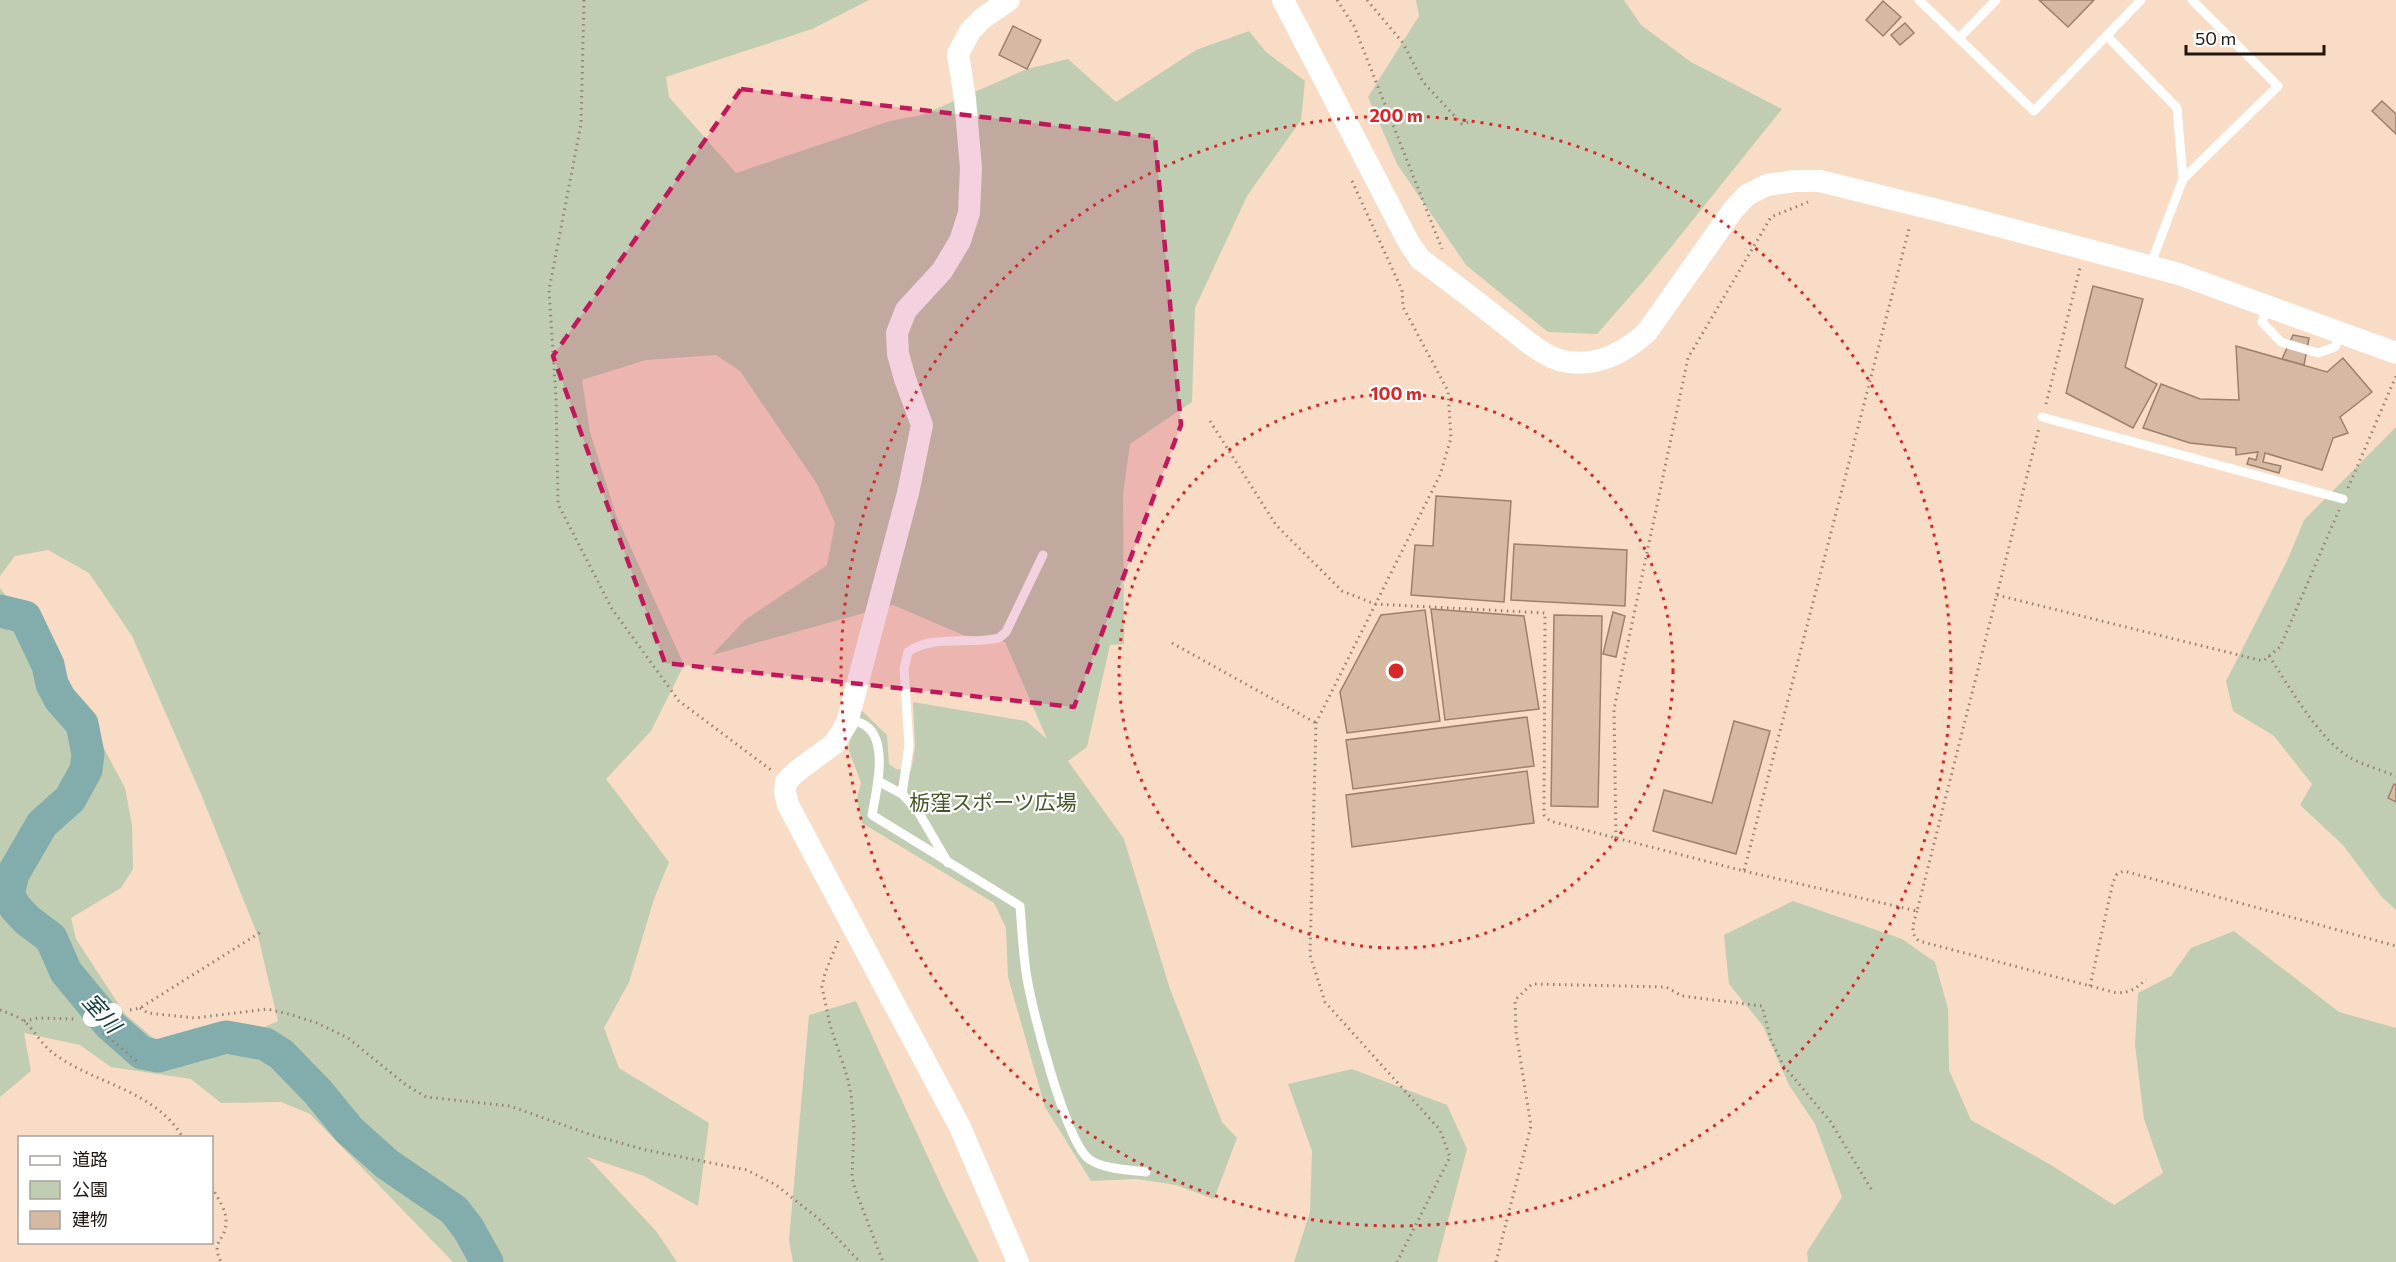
<svg xmlns="http://www.w3.org/2000/svg" width="2396" height="1262" font-family="Commissioner,'Noto Sans JP',sans-serif">
<rect width="100%" height="100%" fill="#f8dcc5"/>
<g fill="#c1cdb2">
<polygon points="0,0 869,0 812,29 666,77 669,97 736,173 890,121 922,115 1027,69 1068,59 1116,102 1196,50 1249,31 1266,52 1305,81 1301,120 1247,196 1195,308 1192,402 1130,444 1123,494 1124,644 1110,645 1087,747 1068,761 1124,839 1170,989 1222,1122 1237,1138 1214,1199 1176,1185 1137,1179 1091,1181 1045,1107 1008,977 1006,928 994,903 862,823 857,799 861,783 848,748 859,708 887,735 889,764 896,769 911,771 915,747 913,702 1026,721 1047,739 1005,642 963,635 893,605 712,655 745,620 827,565 835,523 817,484 740,371 716,355 646,360 582,380 590,432 616,515 684,665 651,731 606,779 669,862 654,899 629,982 604,1028 619,1068 709,1123 698,1206 644,1176 587,1157 656,1231 677,1262 453,1262 310,1114 281,1102 221,1103 191,1079 111,1067 80,1045 24,1033 31,1071 0,1097 0,588 66,677 125,788 132,825 133,869 121,888 71,918 76,939 125,1014 158,1042 201,1056 278,1021 258,936 201,794 132,636 89,573 48,550 15,556 0,576"/>
<polygon points="1416,0 1624,0 1641,25 1691,62 1782,109 1647,277 1597,334 1548,332 1466,265 1397,164 1368,97 1419,16"/>
<polygon points="2396,427 2396,910 2381,896 2343,845 2300,805 2312,784 2274,736 2233,711 2226,681 2287,561 2304,520"/>
<polygon points="1793,901 1902,939 1935,962 1948,1009 1949,1070 1971,1120 2051,1165 2114,1205 2163,1173 2144,1119 2135,1045 2138,993 2171,976 2191,948 2234,931 2339,1012 2396,1028 2396,1262 1808,1262 1807,1252 1842,1197 1815,1124 1789,1085 1763,1026 1729,984 1724,935"/>
<polygon points="856,1001 945,1194 979,1262 793,1262 789,1240 809,1015"/>
<polygon points="1352,1069 1447,1105 1467,1149 1437,1262 1294,1262 1310,1212 1312,1151 1288,1084"/>
</g>
<g fill="none" stroke-linecap="round" stroke-linejoin="round">
<polyline stroke="#83adad" stroke-width="33" points="0,611 25,617 48,665 52,684 60,699 82,724 88,754 86,770 70,799 42,824 13,874 8,894 15,907 27,920 51,938 66,972 109,1024 142,1053 158,1056 226,1037 265,1044 281,1054 318,1092 349,1130 387,1164 454,1210 468,1228 487,1262"/>
</g>
<g fill="#d6b9a3" stroke="#9b816d" stroke-width="1.5">
<polygon points="2039,0 2094,0 2068,27"/>
<polygon points="1883,1 1901,17 1883,36 1866,20"/>
<polygon points="1905,23 1914,33 1900,45 1891,35"/>
<polygon points="1013,26 1041,40 1027,69 999,55"/>
<polygon points="2382,101 2396,114 2396,134 2372,111"/>
<polygon points="2093,286 2143,299 2125,367 2157,384 2133,428 2066,393"/>
<polygon points="2293,335 2309,338 2304,365 2282,359"/>
<polygon points="2236,346 2327,372 2343,358 2372,392 2340,417 2348,433 2333,438 2322,470 2265,453 2263,462 2281,466 2279,473 2247,464 2249,458 2256,460 2258,452 2236,455 2236,448 2190,443 2143,428 2161,384 2200,399 2239,400"/>
<polygon points="1436,496 1511,501 1504,602 1411,595 1415,545 1433,546"/>
<polygon points="1514,544 1627,550 1625,606 1511,600"/>
<polygon points="1431,609 1524,616 1539,709 1445,720"/>
<polygon points="1425,610 1440,721 1347,733 1340,692 1381,615"/>
<polygon points="1613,612 1625,616 1616,657 1603,654"/>
<polygon points="1554,615 1602,616 1598,807 1551,806"/>
<polygon points="1527,717 1534,766 1353,789 1346,740"/>
<polygon points="1734,721 1770,731 1736,854 1653,831 1664,790 1712,803"/>
<polygon points="1527,771 1534,823 1352,847 1346,795"/>
<polygon points="2394,784 2396,785 2396,802 2388,798"/>
</g>
<g fill="none" stroke-linecap="round" stroke-linejoin="round">
<g stroke="#968272" stroke-width="3" stroke-dasharray="1.5 4.5" stroke-linecap="butt">
<polyline points="584,0 581,124 549,290 556,398 558,504 612,609 679,701 771,770"/>
<polyline points="1337,0 1354,26 1442,249"/>
<polyline points="1367,0 1403,43 1423,82 1462,124 1472,121"/>
<polyline points="1352,181 1402,290 1403,307 1448,391 1451,438 1440,475 1316,723 1310,955 1325,1002 1440,1130 1450,1157 1397,1262"/>
<polyline points="2046,404 2080,268"/>
<polyline points="1210,421 1276,525 1342,591 1375,604 1545,613 1544,815 1550,821 1744,871 1910,225"/>
<polyline points="2348,488 2396,376"/>
<polyline points="1997,595 2263,661 2280,647 2339,510"/>
<polyline points="1172,643 1316,723"/>
<path d="M2269 656C2289 686 2318 738 2349 757 2363 765 2381 770 2396 776"/>
<polyline points="1616,838 1614,709 1688,358 1771,217 1808,202"/>
<polyline points="1744,871 1917,911 2039,428"/>
<path d="M1917 911C1914 922 1909 933 1919 941L2117 993C2131 992 2136 989 2146 979"/>
<polyline points="838,941 825,973 822,987 830,1025 847,1076 851,1094 854,1128 852,1177 855,1189 883,1262"/>
<polyline points="2090,986 2113,882 2117,874 2124,871 2396,946"/>
<polyline points="140,1008 148,1013 195,1018 267,1009 289,1014 317,1023 348,1038 406,1085 426,1097 510,1106 592,1135 646,1150 747,1170 776,1185 819,1219 860,1262"/>
<path d="M0 1010C8 1013 18 1016 25 1022 35 1031 42 1045 53 1053 94 1084 156 1090 183 1138"/>
<polyline points="130,1010 140,1008 261,932"/>
<polyline points="24,1021 38,1018 76,1019"/>
<polyline points="103,1033 139,1063"/>
<path d="M212 1187C217 1198 227 1210 226 1222 226 1241 210 1240 221 1262"/>
<polyline points="1496,1262 1531,1126 1516,1032 1515,1000 1532,984 1666,987 1682,996 1762,1006 1771,1040 1783,1065 1830,1121 1873,1192"/>
</g>
<g stroke="#fff" stroke-width="9">
<polyline points="1919,0 2034,111 2141,0"/>
<polyline points="2107,36 2177,108 2183,179 2150,266"/>
<polyline points="1959,38 1996,0"/>
<polyline points="2183,179 2278,86 2192,0"/>
<polyline points="2267,307 2262,322 2281,342 2318,353 2335,347 2341,333"/>
<polyline points="2042,417 2343,499"/>
<path d="M849 718C854 721 861 722 866 726 889 742 876 792 872 815L1020 906C1022 930 1023 955 1027 978 1032 1010 1066 1142 1089 1159 1102 1169 1130 1170 1146 1172"/>
<polyline points="878,781 902,794 916,808 948,863"/>
<path d="M902 794 909 746 904 669 908 652C933 634 970 645 999 638L1006 632 1043 555"/>
</g>
<polyline stroke="#fff" stroke-width="18" points="92,1018 113,1012"/>
<g stroke="#fff" stroke-width="22">
<polyline points="1009,0 983,18 970,31 958,54 965,99 971,168 969,213 960,241 942,271 906,310 897,333 898,354 905,379 922,425 908,493 847,723 834,744 797,771 786,782 785,792 788,805 960,1127 1018,1262"/>
<path d="M1283 0 1408 241 1420 259C1449 280 1477 302 1505 324 1522 337 1542 356 1563 361 1596 368 1624 353 1647 332L1733 210 1747 195 1767 185 1795 181H1820L1961 216 2179 274 2396 353"/>
</g>
</g>
<path fill="#c2185b" fill-opacity="0.2" stroke="#c2185b" stroke-width="4.5" stroke-dasharray="12 8" stroke-linejoin="round" d="M741 89 1155 137 1181 425 1074 707 665 663 553 356Z"/>
<g fill="none" stroke="#d62828" stroke-width="3" stroke-dasharray="3 6">
<circle cx="1396" cy="671" r="277"/>
<circle cx="1396" cy="671" r="555"/>
</g>
<g text-anchor="middle" stroke-width="4.5" stroke-linejoin="round" paint-order="stroke">
<g font-size="21" fill="#435626" stroke="#fff">
<text x="993" y="810">栃窪スポーツ広場</text>
</g>
<g font-size="22" font-style="italic" fill="#10393a" stroke="#fff">
<text transform="translate(102 1013) rotate(48)" y="8">室川</text>
</g>
</g>
<circle cx="1396" cy="671" r="9" fill="#d62828" stroke="#fff" stroke-width="3"/>
<g font-size="18" text-anchor="middle" font-weight="bold" fill="#d62828" stroke="#fff" stroke-width="4.5" stroke-linejoin="round" paint-order="stroke">
<text x="1396" y="122">200 m</text>
<text x="1396" y="400">100 m</text>
</g>
<rect x="18" y="1136" width="195" height="108" fill="#ffffff" stroke="#a6a29f" stroke-width="1.5"/>
<rect x="30" y="1156" width="30" height="9" fill="#ffffff" stroke="#a6a29f" stroke-width="1.5"/>
<text x="72" y="1166" font-size="18" fill="#20160e">道路</text>
<rect x="30" y="1181" width="30" height="18" fill="#c1cdb2" stroke="#a6a29f" stroke-width="1.5"/>
<text x="72" y="1196" font-size="18" fill="#20160e">公園</text>
<rect x="30" y="1211" width="30" height="18" fill="#d6b9a3" stroke="#a6a29f" stroke-width="1.5"/>
<text x="72" y="1226" font-size="18" fill="#20160e">建物</text>
<path d="M2186 45v9h138v-9" fill="none" stroke="#20160e" stroke-width="3"/>
<text x="2195" y="45" font-size="18" fill="#20160e" stroke="#ffffff" stroke-width="4.5" paint-order="stroke">50 m</text>
</svg>
